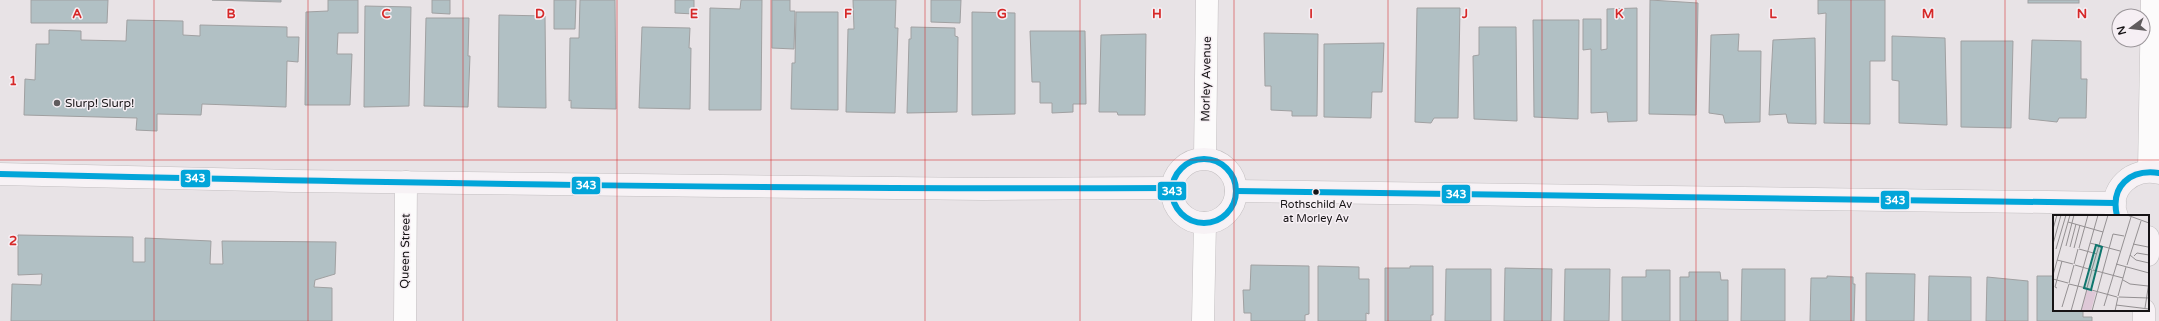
<svg xmlns="http://www.w3.org/2000/svg" width="2159" height="321" font-family="'Varela Round',sans-serif">
<rect width="100%" height="100%" fill="#e8e3e6"/>
<g fill="#b1c0c4" stroke="#a0a0a1">
<polygon points="31,0 108,0 107,23 31,23"/>
<polygon points="212,0 281,0 281,2"/>
<polygon points="328,0 358,0 358,33 338,33 337,54 352,54 350,105 305,105 306,12 328,11"/>
<polygon points="432,0 450,0 450,14 432,13"/>
<polygon points="554,0 576,0 575,29 554,29"/>
<polygon points="580,0 615,0 616,109 571,108 571,100 569,101 570,38 579,38"/>
<polygon points="675,0 694,0 694,14 675,13"/>
<polygon points="741,0 762,0 761,110 709,110 710,8 740,9"/>
<polygon points="772,0 790,0 790,11 795,11 794,49 772,48"/>
<polygon points="853,0 896,0 895,28 898,28 895,113 846,112 848,29 854,29"/>
<polygon points="931,0 961,0 960,23 931,22"/>
<polygon points="1650,0 1698,3 1696,115 1649,114"/>
<polygon points="1818,0 1885,0 1885,61 1870,61 1870,124 1824,123 1826,13 1818,14"/>
<rect x="2028" y="0" width="51" height="3"/>
<polygon points="365,6 411,7 409,106 364,107"/>
<polygon points="1417,8 1460,8 1458,118 1434,118 1431,123 1415,122"/>
<polygon points="1637,8 1637,121 1608,122 1607,112 1591,113 1591,49 1583,50 1583,19 1601,19 1601,50 1607,49 1607,9"/>
<polygon points="796,12 838,12 838,110 791,109 792,63 795,63"/>
<polygon points="972,12 1015,13 1015,114 972,115"/>
<polygon points="499,15 545,16 546,108 498,107"/>
<polygon points="426,18 469,18 468,56 470,56 468,107 424,106"/>
<polygon points="127,20 183,21 183,35 200,36 200,25 287,27 287,37 299,37 298,62 287,61 286,107 202,104 201,115 157,114 157,131 136,130 137,118 24,115 25,79 35,80 36,44 49,44 49,30 81,31 81,40 126,41"/>
<polygon points="1533,20 1579,20 1578,119 1534,117"/>
<polygon points="642,27 690,28 689,48 691,48 690,109 639,108"/>
<polygon points="911,27 955,28 955,36 958,37 957,112 907,113 909,39 911,39"/>
<polygon points="1479,27 1516,27 1517,121 1474,119 1473,56 1479,55"/>
<polygon points="1030,31 1085,31 1086,104 1073,104 1073,112 1052,113 1052,103 1040,103 1040,82 1032,82"/>
<polygon points="1264,33 1318,34 1317,116 1292,116 1292,111 1271,110 1271,86 1265,86"/>
<polygon points="1146,34 1145,115 1118,115 1117,112 1099,112 1101,35"/>
<polygon points="1739,34 1738,51 1761,51 1760,122 1725,123 1723,115 1709,113 1711,35"/>
<polygon points="1892,36 1945,38 1947,125 1899,123 1899,81 1892,80"/>
<polygon points="1815,38 1816,124 1788,123 1786,114 1769,115 1773,40"/>
<polygon points="2032,40 2081,41 2081,79 2087,79 2086,118 2059,118 2057,122 2029,119"/>
<polygon points="1961,41 2013,41 2011,128 1961,127"/>
<polygon points="1384,43 1382,92 1372,92 1371,118 1324,117 1324,44"/>
<polygon points="18,235 133,237 133,262 145,262 145,238 211,241 210,264 223,264 222,241 336,242 335,274 315,280 314,287 332,288 332,321 11,321 12,284 41,285 42,274 18,275"/>
<polygon points="1251,265 1309,266 1309,314 1305,315 1305,321 1251,321 1251,313 1244,313 1243,290 1250,290"/>
<polygon points="1318,266 1359,267 1359,279 1369,279 1369,314 1366,313 1366,321 1318,321"/>
<polygon points="1410,266 1433,266 1433,315 1431,315 1431,321 1385,321 1385,268 1410,268"/>
<polygon points="1505,268 1552,269 1551,321 1504,321"/>
<polygon points="1446,269 1491,269 1491,321 1445,321"/>
<polygon points="1565,269 1610,269 1609,321 1564,321"/>
<polygon points="1742,269 1785,269 1785,321 1741,321"/>
<polygon points="1646,270 1670,270 1670,321 1622,321 1622,277 1646,277"/>
<polygon points="1689,272 1720,272 1721,280 1728,280 1728,321 1680,321 1680,277 1689,277"/>
<polygon points="1866,273 1915,274 1914,321 1866,321"/>
<polygon points="1827,276 1853,277 1853,284 1855,284 1854,321 1810,321 1811,278 1827,278"/>
<polygon points="1929,276 1971,277 1971,321 1928,321"/>
<polygon points="2037,276 2054,276 2054,310 2083,310 2083,317 2092,317 2092,321 2037,321"/>
<polygon points="1987,277 2028,281 2028,321 1986,321"/>
</g>
<g fill="none" stroke-linecap="round" stroke-linejoin="round">
<defs>
<g id="street">
<polyline points="1205,158 1207,0"/>
<polyline points="2149,171 2152,0"/>
<polyline points="405,321 406,182"/>
<polyline points="1203,321 1205,223"/>
</g>
<g id="secondary">
<circle cx="1204" cy="191" r="32"/>
<polyline points="0,174 293,181 983,189 1172,188"/>
<polyline points="1236,191 2115,203"/>
<path d="M2117 216C2106 189 2134 166 2159 173"/>
<polyline points="2148,255 2148,237"/>
<polyline points="2144,321 2144,310"/>
</g>
</defs>
<use href="#street" stroke="#c3bfc1" stroke-width="23"/>
<use href="#secondary" stroke="#c3bfc1" stroke-width="23"/>
<use href="#street" stroke="#fcfbfb" stroke-width="22"/>
<use href="#secondary" stroke="#f7f2f5" stroke-width="22"/>
<defs>
<g id="bus-1">
<circle cx="1204" cy="191" r="32"/>
<path d="M0 174C391 183 781 190 1172 188"/>
<polyline points="1236,191 2115,203"/>
<path d="M2117 216C2110 186 2130 169 2159 173"/>
</g>
</defs>
<use href="#bus-1" stroke="#f6eff4" stroke-width="9"/>
<use href="#bus-1" stroke="#02a5d9" stroke-width="6"/>
</g>
<path fill="none" stroke="#d62828" stroke-width="1" stroke-opacity="0.55" d="M154 0V321M308 0V321M463 0V321M617 0V321M771 0V321M925 0V321M1080 0V321M1234 0V321M1388 0V321M1542 0V321M1696 0V321M1851 0V321M2005 0V321M0 160H2159"/>
<circle fill="#605c5e" stroke="#f6eff4" stroke-width="1.5" cx="57" cy="103" r="4"/>
<circle fill="#161315" stroke="#f6eff4" stroke-width="1.5" cx="1316" cy="192" r="3.5"/>
<g text-anchor="middle" stroke-width="3" stroke-linejoin="round" paint-order="stroke">
<g font-size="11" fill="#161315" stroke="#f6eff4">
<text x="1316" y="208">Rothschild Av<tspan x="1316" dy="14">at Morley Av</tspan></text>
</g>
<g font-size="12" fill="#161315" stroke="#f6eff4">
<text transform="translate(1206 79) rotate(-89)" y="4">Morley Avenue</text>
<text transform="translate(405 251) rotate(-89)" y="4">Queen Street</text>
</g>
<g font-size="12" fill="#161315" stroke="#f6eff4" text-anchor="start">
<text x="65" y="107">Slurp! Slurp!</text>
</g>
</g>
<g transform="translate(2053 215)">
<rect width="96" height="96" fill="#e8e3e6"/>
<path d="M34 75 43 77 38 96H28Z" fill="#dec8d7"/>
<path fill="none" stroke="#949092" stroke-width="1" d="M74 0 96 8M15 7 50 17M0 14 4 0M37 28 67 36M0 29 8 0M80 29 95 32M13 31 21 0M17 32 23 9M21 33 27 10M26 33 35 0M3 34 13 0M26 34 44 39M77 40 83 45 96 48M81 41 84 38 96 40M4 45 20 49M21 49 25 34M63 49 96 58M22 50 39 55M74 50 88 6M39 54 55 0M40 55 70 63M0 60 17 0M0 64 15 68M70 65 77 69 95 71M16 68 21 50M16 69 33 73M4 73 2 72 9 46M34 73 39 55M35 74 64 82M65 81 73 52M66 82 96 83M63 90 96 94M51 91 78 2M9 92 16 69M92 93 96 67M18 96 45 0M28 96 34 74M39 96 60 19 71 21M62 96 65 82"/>
<path fill="#0f766e" fill-opacity="0.15" stroke="#0f766e" stroke-width="2" d="M43 30 49 32 38 75 31 73Z"/>
<rect width="96" height="96" fill="none" stroke="#161315" stroke-width="2"/>
</g>
<g font-size="13" text-anchor="middle" font-weight="bold" fill="#d62828" stroke="#f6eff4" stroke-width="3" stroke-linejoin="round" paint-order="stroke">
<text x="77" y="18">A</text>
<text x="231" y="18">B</text>
<text x="386" y="18">C</text>
<text x="540" y="18">D</text>
<text x="694" y="18">E</text>
<text x="848" y="18">F</text>
<text x="1002" y="18">G</text>
<text x="1157" y="18">H</text>
<text x="1311" y="18">I</text>
<text x="1465" y="18">J</text>
<text x="1619" y="18">K</text>
<text x="1773" y="18">L</text>
<text x="1928" y="18">M</text>
<text x="2082" y="18">N</text>
<text x="13" y="85">1</text>
<text x="13" y="245">2</text>
</g>
<g stroke="#f6eff4" stroke-width="1.5">
<rect x="180" y="169" width="31" height="19" rx="4" fill="#02a5d9"/>
<rect x="571" y="176" width="30" height="19" rx="4" fill="#02a5d9"/>
<rect x="1157" y="181" width="30" height="20" rx="4" fill="#02a5d9"/>
<rect x="1441" y="184" width="30" height="20" rx="4" fill="#02a5d9"/>
<rect x="1880" y="190" width="30" height="20" rx="4" fill="#02a5d9"/>
</g>
<g font-size="11" text-anchor="middle" font-weight="bold" fill="#fff">
<text x="195" y="182">343</text>
<text x="586" y="189">343</text>
<text x="1172" y="195">343</text>
<text x="1456" y="198">343</text>
<text x="1895" y="204">343</text>
</g>
<g transform="translate(2131 28) rotate(255)"><circle r="19" fill="#f6eff4" stroke="#9c979b"/>
<path d="M0-3L7 15L0 10L-7 15Z" fill="#605c5e"/>
<text y="-6" font-size="11" font-weight="bold" text-anchor="middle" fill="#161315">N</text>
</g>
</svg>
